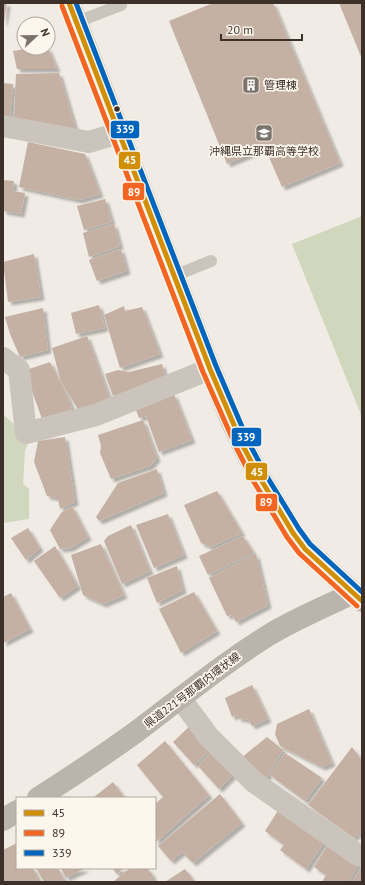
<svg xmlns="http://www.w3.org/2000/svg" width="365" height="885" font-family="'PT Sans','Noto Sans JP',sans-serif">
<defs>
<filter id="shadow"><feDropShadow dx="3.5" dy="3.5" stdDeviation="1" flood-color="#0004"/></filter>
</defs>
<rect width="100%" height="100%" fill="#f0ebe4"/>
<g fill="#d0d7bd">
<polygon points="362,214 362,417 292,244 360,217"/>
<polygon points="3,414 30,439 25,451 23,484 29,489 29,519 3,523"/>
</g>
<g fill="#c5b0a4" filter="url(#shadow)">
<polygon points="3,3 7,3 4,22 3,22"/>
<polygon points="213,3 273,3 340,163 282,187 265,148 227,164 169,21"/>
<polygon points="339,3 362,3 362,59"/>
<polygon points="31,48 48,48 57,69 17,69 13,51"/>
<polygon points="59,73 75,127 69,131 14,118 16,74"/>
<polygon points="3,83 13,84 10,117 3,116"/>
<polygon points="28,142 85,154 100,194 79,200 19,187"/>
<polygon points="3,180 14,181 13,191 25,193 21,214 3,211"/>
<polygon points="105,199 112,222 84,230 77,206"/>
<polygon points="114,224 120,246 89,257 83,233"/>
<polygon points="121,249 127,271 97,281 89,260"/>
<polygon points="34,254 41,297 8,302 3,262"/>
<polygon points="99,305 105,328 76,334 71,313"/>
<polygon points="124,306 125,311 142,307 160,354 120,368 104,315"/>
<polygon points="43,308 48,350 20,357 10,334 5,317"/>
<polygon points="87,336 110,399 79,411 61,382 52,348"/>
<polygon points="50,362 68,397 72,409 42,419 32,391 29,369"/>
<polygon points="162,364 165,376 113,396 105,374 118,370 129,372"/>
<polygon points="174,394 192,440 159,452 146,416 139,418 136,410"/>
<polygon points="143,420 157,458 150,466 111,479 100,453 101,446 98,435"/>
<polygon points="65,437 75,502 60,509 58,498 47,496 34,462 38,441"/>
<polygon points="157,469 164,493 99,521 96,517 118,483"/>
<polygon points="217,491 242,533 211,547 201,543 184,505"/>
<polygon points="72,506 88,537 70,548 60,549 50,530 61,513"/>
<polygon points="168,514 184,555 154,568 136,525"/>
<polygon points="131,525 150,571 122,584 104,541 108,536"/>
<polygon points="28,528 40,548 26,560 11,538"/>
<polygon points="243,536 254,553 208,575 199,556"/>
<polygon points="101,544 124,595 103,604 83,595 71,555"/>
<polygon points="55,546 78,586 60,598 34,561"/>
<polygon points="256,554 268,605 236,622 232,615 227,616 209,578"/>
<polygon points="177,566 183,590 157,603 147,578"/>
<polygon points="194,592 217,631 181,653 159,609"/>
<polygon points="11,593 30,629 3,643 3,597"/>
<polygon points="252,685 268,719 252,726 248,719 244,720 242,718 239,719 237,715 232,717 225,698"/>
<polygon points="309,709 332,763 322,767 280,746 275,734 277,724"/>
<polygon points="192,724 213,747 194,765 173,742"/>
<polygon points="267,737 283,750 265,780 241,758"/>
<polygon points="165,741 209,795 155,843 155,804 163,797 137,765"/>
<polygon points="352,747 362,761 362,838 357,834 354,838 308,805"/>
<polygon points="214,749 236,772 219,789 198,766"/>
<polygon points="285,753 322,778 305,801 270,775"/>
<polygon points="113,782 125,798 95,798 94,797"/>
<polygon points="220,794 242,823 193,863 182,852 171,861 158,846"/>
<polygon points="279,809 325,841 306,869 280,850 284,845 265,831"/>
<polygon points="17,843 17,868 33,868 40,882 3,882 3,850"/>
<polygon points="329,843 359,864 348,882 322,882 326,875 314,867"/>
<polygon points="362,866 362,882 352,882"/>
<polygon points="36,868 58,868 64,880 60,882 44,882"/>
<polygon points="61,868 86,868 66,878"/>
<polygon points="112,868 124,868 117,874"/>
<polygon points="130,868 147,868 152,874 154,882 114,882 114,881"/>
<polygon points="185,869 195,882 165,882"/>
</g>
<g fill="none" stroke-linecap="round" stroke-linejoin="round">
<g stroke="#cac4bd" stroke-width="12">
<polyline points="77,22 121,5"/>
<polyline points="174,276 211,261"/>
</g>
<g stroke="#cac4bd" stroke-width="22">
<polyline points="3,126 89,142 119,133"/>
<polyline points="3,358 19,370 26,433 96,415 210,369"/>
<polyline points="180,698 209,737 254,782 358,855"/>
</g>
<g stroke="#bab4ad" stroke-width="22">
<polyline points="69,3 174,276 210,369 232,422 243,446 260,478 293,533 305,549 362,601"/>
<path d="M38 798C71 777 104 755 136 732 180 699 222 664 269 635 295 619 325 607 353 593"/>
<polyline points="3,820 17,811"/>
</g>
<defs>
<polyline id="bus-1" points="69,3 210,369 243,446 260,478 293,533 305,549 362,601"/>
<polyline id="bus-2" points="62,6 203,372 237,449 254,482 287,537 299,553 357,606"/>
<polyline id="bus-3" points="76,3 216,366 249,443 266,475 299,529 310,544 362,592"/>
</defs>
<use href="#bus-1" stroke="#fcf6ed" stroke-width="8"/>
<use href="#bus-2" stroke="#fcf6ed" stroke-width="8"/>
<use href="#bus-3" stroke="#fcf6ed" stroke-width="8"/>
<use href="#bus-1" stroke="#d18f08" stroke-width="5"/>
<use href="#bus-2" stroke="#f26522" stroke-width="5"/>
<use href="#bus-3" stroke="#0065bd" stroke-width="5"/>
</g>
<defs>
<symbol id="building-square" viewBox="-11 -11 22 22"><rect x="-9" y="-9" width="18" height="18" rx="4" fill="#7a726b" stroke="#fcf6ed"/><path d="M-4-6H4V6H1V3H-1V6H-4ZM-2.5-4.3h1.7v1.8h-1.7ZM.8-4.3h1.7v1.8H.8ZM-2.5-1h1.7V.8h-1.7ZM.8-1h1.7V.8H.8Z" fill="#fff"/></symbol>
<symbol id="school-square" viewBox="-11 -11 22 22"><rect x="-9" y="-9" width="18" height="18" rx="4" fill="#7a726b" stroke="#fcf6ed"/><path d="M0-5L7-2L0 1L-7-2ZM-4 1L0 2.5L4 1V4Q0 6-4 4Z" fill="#fff"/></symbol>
</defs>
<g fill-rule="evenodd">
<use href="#building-square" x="241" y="75" width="20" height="20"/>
<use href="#school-square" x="254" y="123" width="20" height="20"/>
</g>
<circle fill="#3b312a" stroke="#fcf6ed" stroke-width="1.5" cx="117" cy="109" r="3.5"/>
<g text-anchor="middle" stroke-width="3.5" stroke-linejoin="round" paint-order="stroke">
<g font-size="11" fill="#3b312a" stroke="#fcf6ed" text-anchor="start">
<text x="264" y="89">管理棟</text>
<text x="264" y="155" text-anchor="middle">沖縄県立那覇高等学校</text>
</g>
<g font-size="11" fill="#3b312a" stroke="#fcf6ed">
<text transform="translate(192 690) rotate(-37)" y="4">県道221号那覇内環状線</text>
</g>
</g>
<g stroke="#fcf6ed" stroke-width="1.5">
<rect x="110" y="120" width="30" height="19" rx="4" fill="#0065bd"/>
<rect x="118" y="151" width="23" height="19" rx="4" fill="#d18f08"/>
<rect x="122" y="182" width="23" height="19" rx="4" fill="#f26522"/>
<rect x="231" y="427" width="31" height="20" rx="4" fill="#0065bd"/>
<rect x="245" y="462" width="23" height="19" rx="4" fill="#d18f08"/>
<rect x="255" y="493" width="23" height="19" rx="4" fill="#f26522"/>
</g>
<g font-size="11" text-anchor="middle" font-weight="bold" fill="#fff">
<text x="125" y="133">339</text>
<text x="130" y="164">45</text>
<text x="134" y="196">89</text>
<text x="246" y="441">339</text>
<text x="257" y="476">45</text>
<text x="266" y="506">89</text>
</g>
<rect width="365" height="885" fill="none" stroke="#3b312a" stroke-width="8"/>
<rect x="16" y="797" width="140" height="72" fill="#fcf6ed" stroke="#afa79f"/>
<rect x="24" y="810" width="20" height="6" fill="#d18f08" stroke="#afa79f"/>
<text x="52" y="817" font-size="12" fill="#3b312a">45</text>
<rect x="24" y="830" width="20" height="6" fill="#f26522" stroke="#afa79f"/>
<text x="52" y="837" font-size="12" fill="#3b312a">89</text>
<rect x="24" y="850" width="20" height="6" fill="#0065bd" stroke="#afa79f"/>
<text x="52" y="857" font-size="12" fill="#3b312a">339</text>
<g transform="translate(36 36) rotate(68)"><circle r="19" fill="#fcf6ed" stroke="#afa79f"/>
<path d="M0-3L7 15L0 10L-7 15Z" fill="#7a726b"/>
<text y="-6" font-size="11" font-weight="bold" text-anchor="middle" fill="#3b312a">N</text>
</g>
<path d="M221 34v6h81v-6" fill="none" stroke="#3b312a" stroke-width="2"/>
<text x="227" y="34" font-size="12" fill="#3b312a" stroke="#fcf6ed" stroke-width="3" paint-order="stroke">20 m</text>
</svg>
